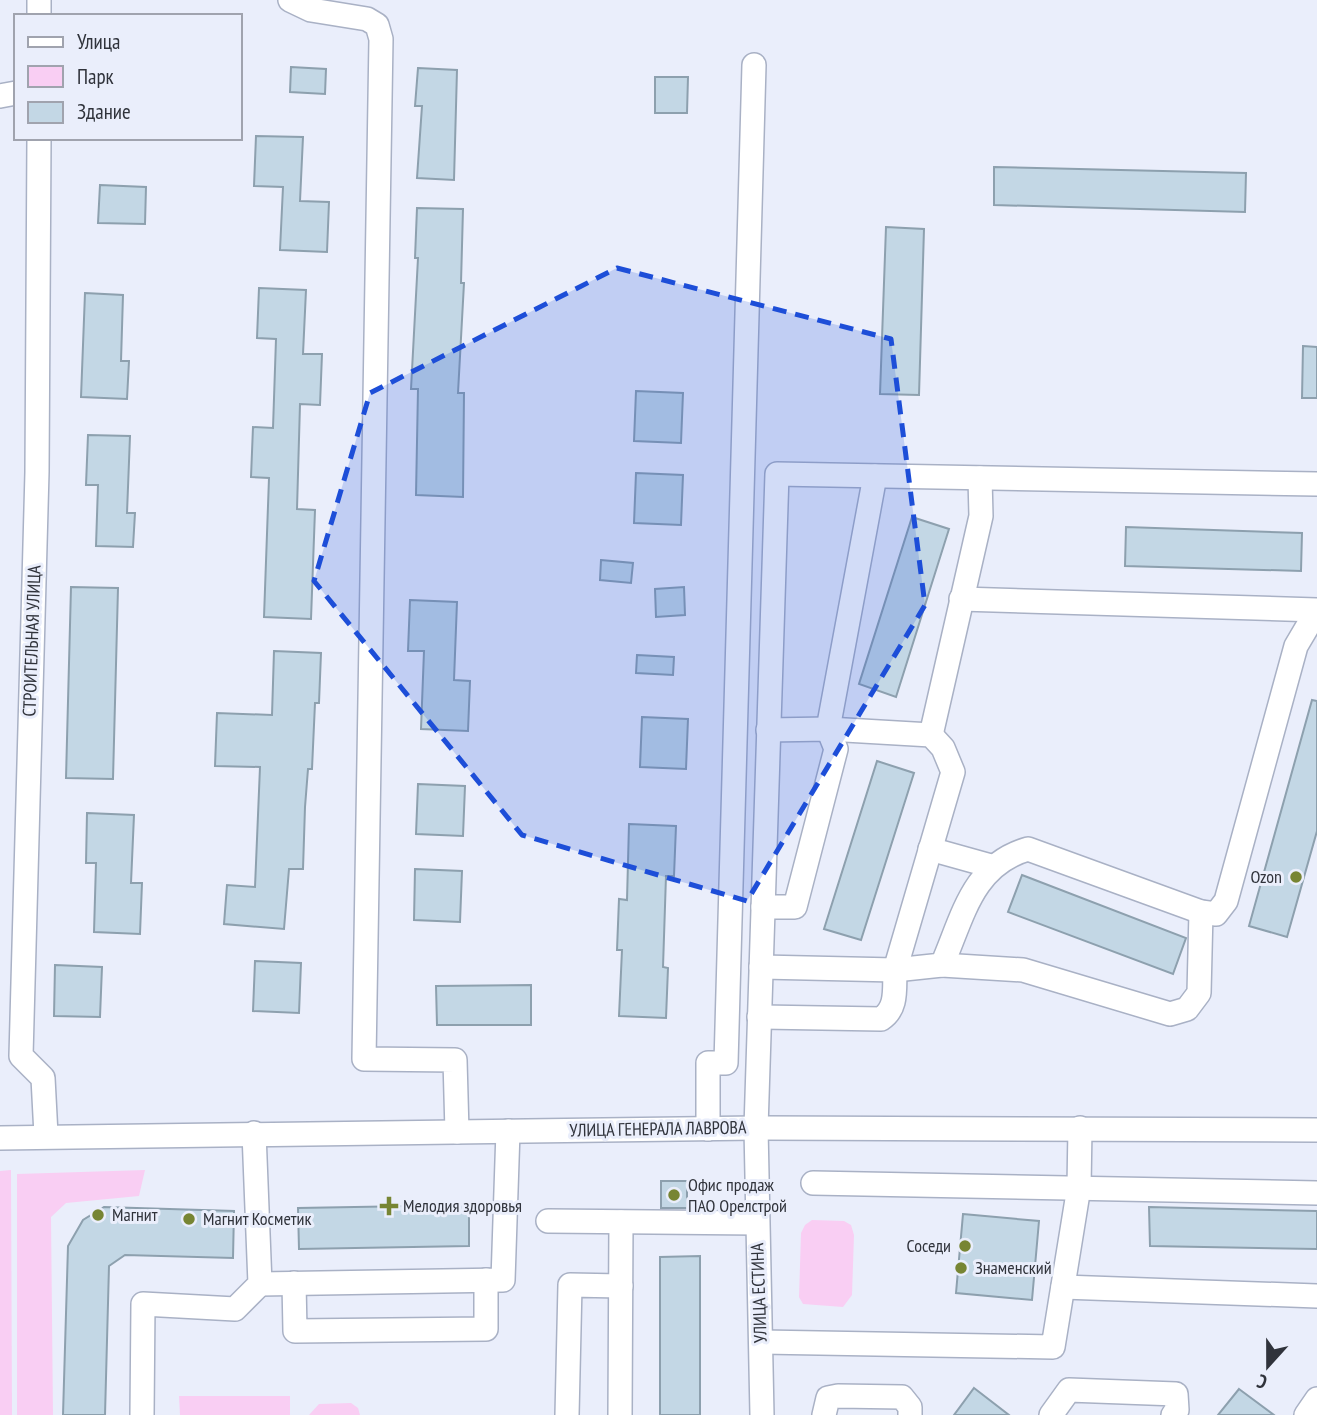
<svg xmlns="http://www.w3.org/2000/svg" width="1317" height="1415" font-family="'PT Sans Narrow',sans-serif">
<rect width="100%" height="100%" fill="#eaeefb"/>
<g fill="#f9cef3">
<polygon points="11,1170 12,1415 0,1415 0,1171"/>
<polygon points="145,1170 139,1196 66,1203 51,1217 53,1415 17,1415 17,1174"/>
<polygon points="812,1220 844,1221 851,1225 854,1235 852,1295 843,1307 803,1304 799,1297 801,1233 805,1225"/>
<polygon points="179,1396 290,1396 290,1415 180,1415"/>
<polygon points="351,1403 358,1408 360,1415 309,1415 319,1404"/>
</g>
<g fill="#c3d7e5" stroke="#8da0ae" stroke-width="2">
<polygon points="291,67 326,69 325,94 290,92"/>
<polygon points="418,68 457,70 454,180 417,178 422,106 415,106"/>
<polygon points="655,77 688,77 687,113 655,113"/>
<polygon points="256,136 303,137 300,201 329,202 327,252 280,250 283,187 254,186"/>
<polygon points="994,167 1246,173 1245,212 994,205"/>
<polygon points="100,185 146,187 145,224 98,223"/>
<polygon points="417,208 463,209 461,283 464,283 458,393 464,393 463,497 416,495 418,389 411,389 418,258 415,258"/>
<polygon points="886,227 924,229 919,395 880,394"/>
<polygon points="259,288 306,290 303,354 322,354 320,405 300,404 297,509 315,510 311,619 264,617 269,478 251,477 253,427 273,428 276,339 257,338"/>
<polygon points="85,293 123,295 121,361 129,361 127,399 81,397"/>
<polygon points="1303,346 1317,347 1317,398 1302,398"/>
<polygon points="636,391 683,393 681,443 634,441"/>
<polygon points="88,435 130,436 127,513 135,513 133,547 96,546 98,485 86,485"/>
<polygon points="636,473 683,475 681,525 634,523"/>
<polygon points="912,517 949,529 896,697 859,684"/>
<polygon points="1126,527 1302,533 1301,571 1125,566"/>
<polygon points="601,560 633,563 631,583 600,580"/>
<polygon points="71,587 118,588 113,779 66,778"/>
<polygon points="684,587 685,615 656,617 655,589"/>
<polygon points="410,600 457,602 454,680 470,681 468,731 421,729 424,651 408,651"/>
<polygon points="274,651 321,653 319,703 315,703 312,769 308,769 305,807 303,869 289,869 284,929 224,924 227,885 255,887 260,767 215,766 217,713 272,715"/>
<polygon points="637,655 674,657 673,675 636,673"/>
<polygon points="1312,700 1317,701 1317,831 1287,937 1249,926"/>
<polygon points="642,717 688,719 686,769 640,767"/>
<polygon points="877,761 914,773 861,940 824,929"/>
<polygon points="418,784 465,786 463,836 416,834"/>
<polygon points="87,813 134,815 131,883 142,883 140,934 94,932 96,863 86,863"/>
<polygon points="629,824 676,826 674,876 666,876 663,967 668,968 666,1018 619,1016 622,950 617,950 619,899 627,900"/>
<polygon points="415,869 462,871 460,922 414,920"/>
<polygon points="1022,875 1186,938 1173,974 1008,912"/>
<polygon points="255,961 301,963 299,1013 253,1011"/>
<polygon points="55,965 102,967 100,1017 54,1016"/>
<polygon points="531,985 531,1025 437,1025 436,986"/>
<rect x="661" y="1181" width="26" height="27"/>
<polygon points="469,1205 469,1246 299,1249 298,1208"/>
<polygon points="104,1207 234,1211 233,1258 125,1255 109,1266 105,1415 63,1415 68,1246 83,1220"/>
<polygon points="1149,1207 1317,1211 1317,1249 1150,1246"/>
<polygon points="963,1214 1039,1221 1032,1300 956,1293"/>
<polygon points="700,1256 700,1415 660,1415 660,1257"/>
<polygon points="974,1388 1009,1415 954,1415"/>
<polygon points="1239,1389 1274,1415 1218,1415"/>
</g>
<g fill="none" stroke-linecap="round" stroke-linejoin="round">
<defs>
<g id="minor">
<polyline points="39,0 39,16"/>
<polyline points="290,0 311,10 367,19 377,25 381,39 364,1059 455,1060 457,1132"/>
<polyline points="0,96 16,93"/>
<polyline points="39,138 37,472 21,1056 43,1078 46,1135"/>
<polyline points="961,599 1317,610"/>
<polyline points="931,735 981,516 980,478"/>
<polyline points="930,849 991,866"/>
<polyline points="763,907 795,907 836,749 828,729 875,476"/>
<polyline points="942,965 1023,970 1170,1014 1187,1009 1199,993 1201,912"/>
<path d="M761 967 895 970 942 965C963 917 972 865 1028 849L1201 912 1216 914 1226 901 1296 646 1316 612"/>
<path d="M759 1017 881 1019C898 1008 894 988 895 970L953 772 943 748 931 735 828 729 768 730"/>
<polyline points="708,1129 708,1063 726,1063 754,65"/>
<polyline points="0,1138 756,1128 1317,1130"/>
<polyline points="813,1183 1317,1193"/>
<polyline points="548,1221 757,1223"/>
<polyline points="294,1283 295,1331 486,1329 486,1280"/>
<polyline points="260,1284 503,1280 508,1131"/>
<polyline points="1063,1287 1317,1296"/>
<polyline points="762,1342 1053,1347 1079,1187 1080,1128"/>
<polyline points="142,1415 143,1304 235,1309 260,1284 254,1133"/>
<polyline points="567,1415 570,1285 621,1286"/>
<polyline points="620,1415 621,1222"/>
<polyline points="762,1415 756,1128 777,474 1317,484"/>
<polyline points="824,1415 828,1398 838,1396 902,1397 910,1407 910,1415"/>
<polyline points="1051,1415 1069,1390 1176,1394 1177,1410 1173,1415"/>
<polyline points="1306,1415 1317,1399"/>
</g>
</defs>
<use href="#minor" stroke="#a9b1c5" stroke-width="26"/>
<use href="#minor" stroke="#fff" stroke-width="23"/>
</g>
<path fill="#1d4ed8" fill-opacity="0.2" stroke="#1d4ed8" stroke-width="5" stroke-dasharray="14 9" stroke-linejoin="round" d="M617 268 891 339 925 605 747 901 522 835 314 581 370 393Z"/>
<g fill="#778533" stroke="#eaeefb" stroke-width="2.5">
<circle cx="1296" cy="877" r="7"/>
<circle cx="674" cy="1195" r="7"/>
<path d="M385.5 1195.5h7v7h7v7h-7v7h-7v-7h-7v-7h7z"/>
<circle cx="98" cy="1215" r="7"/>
<circle cx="189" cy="1219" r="7"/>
<circle cx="965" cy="1246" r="7"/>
<circle cx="961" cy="1268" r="7"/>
</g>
<g text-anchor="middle" stroke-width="6" stroke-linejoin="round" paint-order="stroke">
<g font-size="18" fill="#30333b" stroke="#eaeefb">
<text transform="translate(32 641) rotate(-88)" y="6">СТРОИТЕЛЬНАЯ УЛИЦА</text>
<text transform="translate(658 1129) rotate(-1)" y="6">УЛИЦА ГЕНЕРАЛА ЛАВРОВА</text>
<text transform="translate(759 1293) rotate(-92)" y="6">УЛИЦА ЕСТИНА</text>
</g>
<g font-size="18" fill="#30333b" stroke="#eaeefb" text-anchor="start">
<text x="1282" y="883" text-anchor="end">Ozon</text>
<text x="688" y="1191">Офис продаж<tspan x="688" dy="21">ПАО Орелстрой</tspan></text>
<text x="403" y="1212">Мелодия здоровья</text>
<text x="112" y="1221">Магнит</text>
<text x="203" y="1225">Магнит Косметик</text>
<text x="951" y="1252" text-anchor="end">Соседи</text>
<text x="975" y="1274">Знаменский</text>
</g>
</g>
<rect x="14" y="14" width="228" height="126" fill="#eaeefb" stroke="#a0a3ae" stroke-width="2"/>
<rect x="28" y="37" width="35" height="10" fill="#ffffff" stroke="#a0a3ae" stroke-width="2"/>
<text x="77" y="49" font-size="21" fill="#30333b">Улица</text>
<rect x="28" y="66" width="35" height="21" fill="#f9cef3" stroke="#a0a3ae" stroke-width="2"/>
<text x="77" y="84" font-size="21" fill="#30333b">Парк</text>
<rect x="28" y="102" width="35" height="21" fill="#c3d7e5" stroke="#a0a3ae" stroke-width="2"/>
<text x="77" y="119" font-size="21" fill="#30333b">Здание</text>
<g transform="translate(1268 1366) rotate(201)" stroke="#eaeefb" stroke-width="5" paint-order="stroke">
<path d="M0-5L12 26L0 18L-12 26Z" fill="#30333b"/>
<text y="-10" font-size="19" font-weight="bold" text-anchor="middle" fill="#30333b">С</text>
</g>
</svg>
